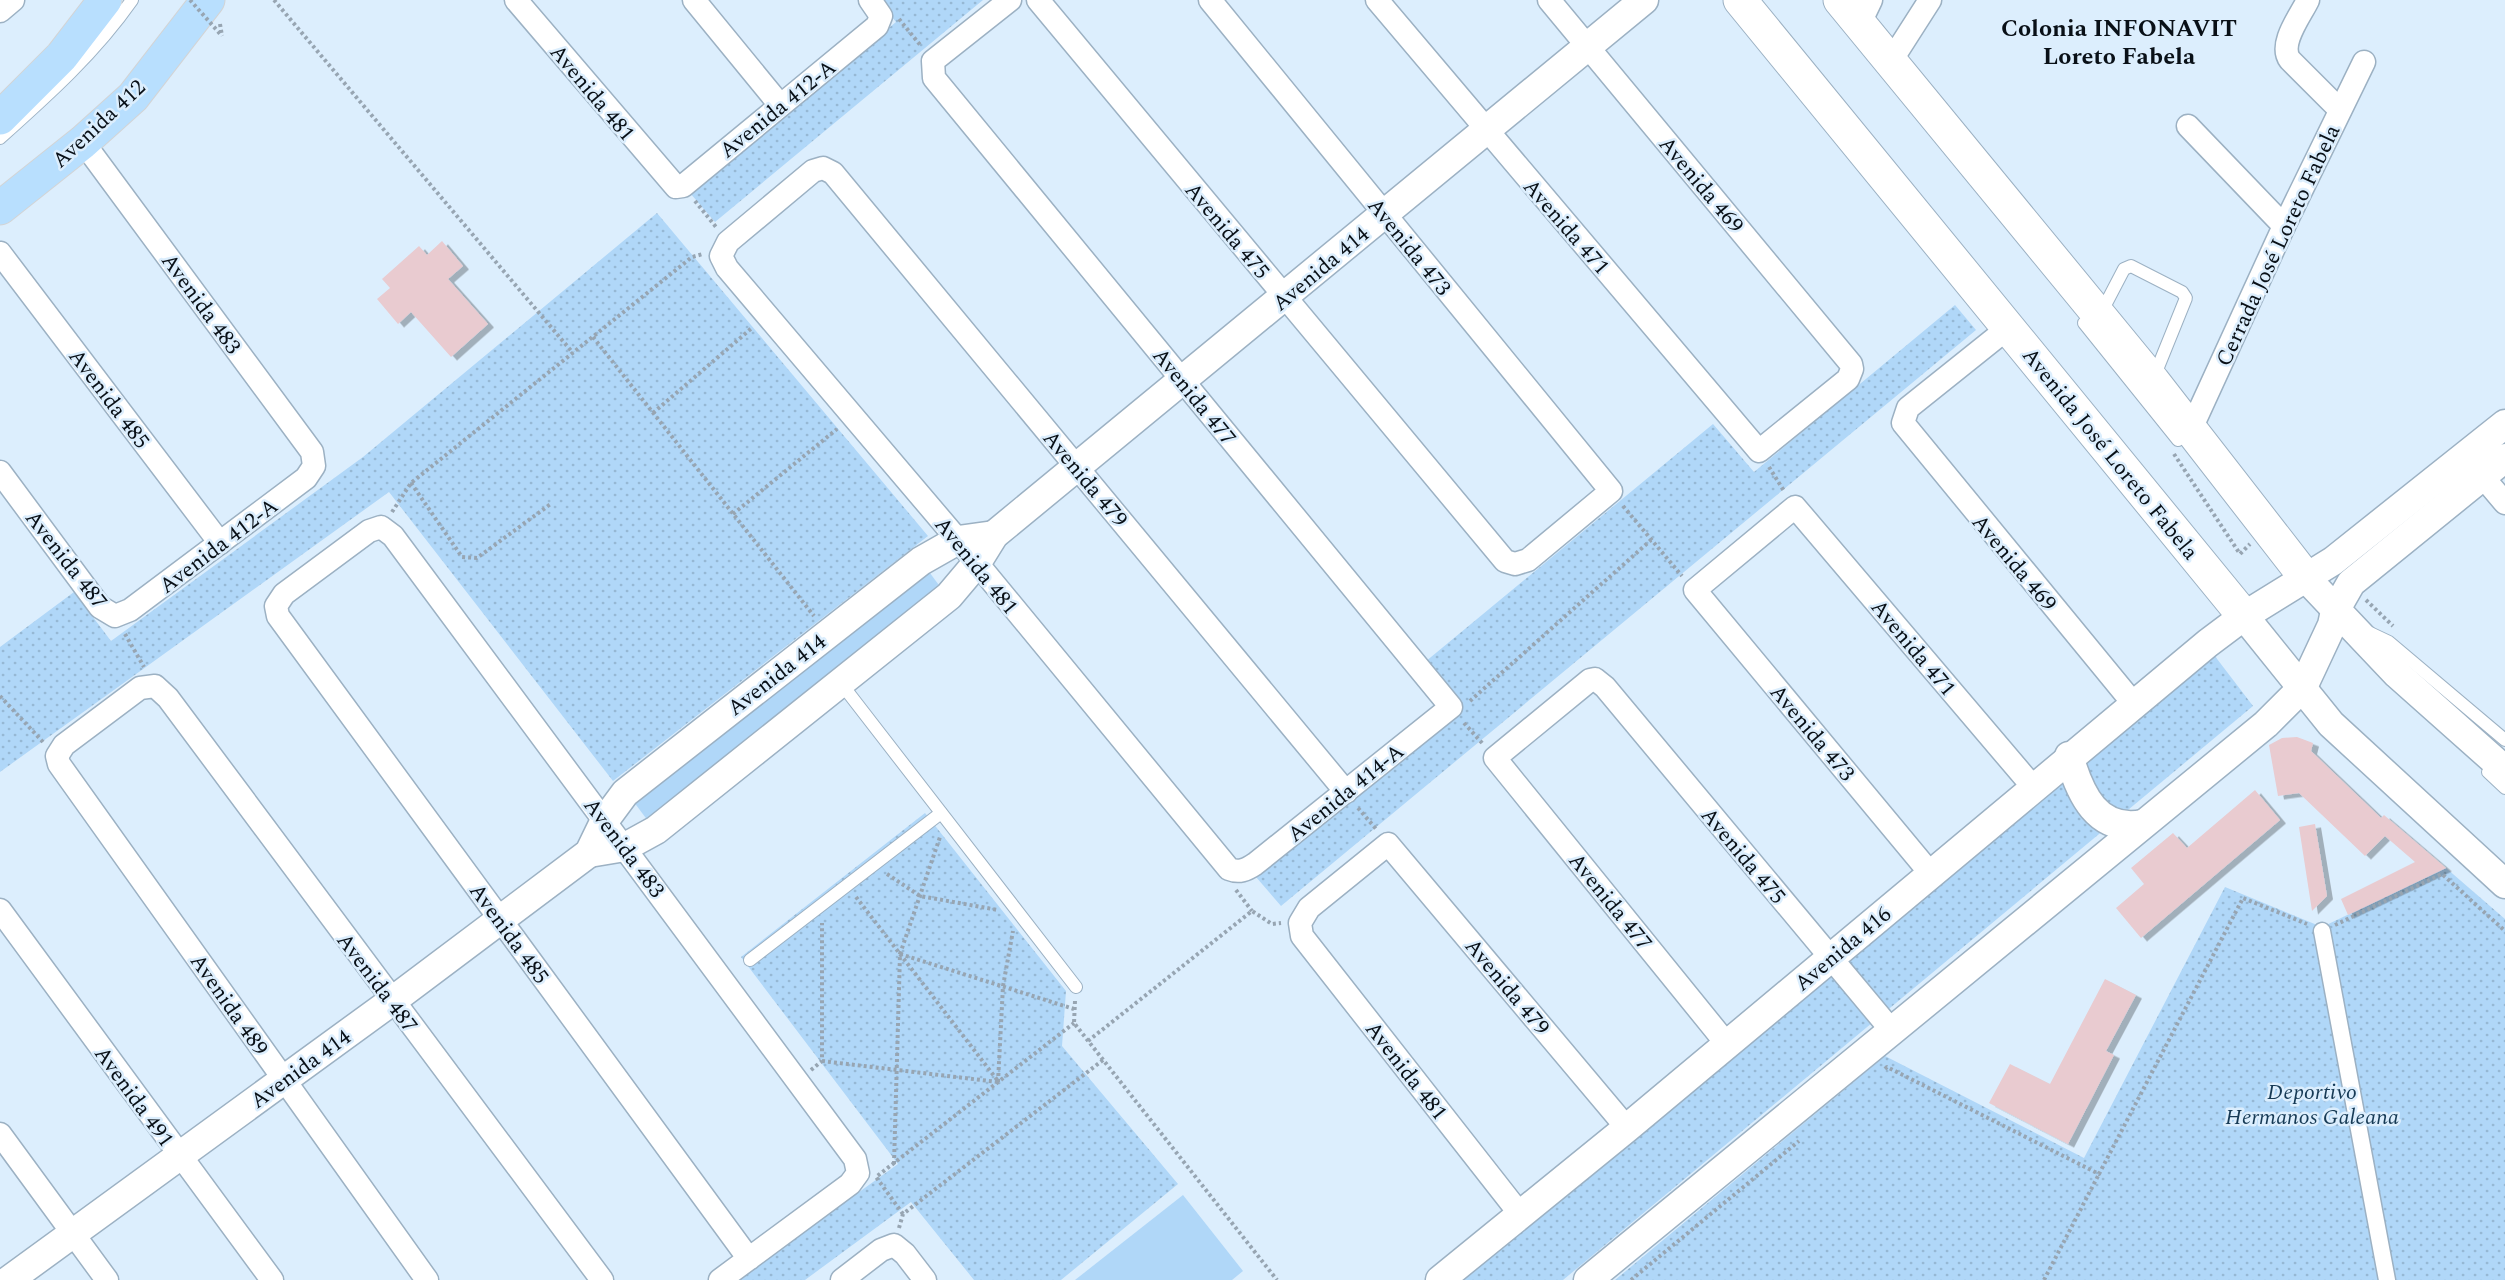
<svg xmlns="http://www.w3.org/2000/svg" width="2505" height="1280" font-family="Spectral,serif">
<defs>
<pattern id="park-dots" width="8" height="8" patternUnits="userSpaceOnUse" patternTransform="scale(1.5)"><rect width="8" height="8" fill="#b0d7f8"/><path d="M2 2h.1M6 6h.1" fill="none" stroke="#96b8d4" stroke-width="1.8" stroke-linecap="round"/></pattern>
<filter id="shadow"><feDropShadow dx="6" dy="3.5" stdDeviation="0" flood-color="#0004"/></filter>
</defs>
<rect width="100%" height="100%" fill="#dceefd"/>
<g fill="#b0d7f8">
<polygon points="924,565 947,596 648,821 628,794"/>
<polygon points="1183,1195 1243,1271 1232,1280 1075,1280"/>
</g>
<g fill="url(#park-dots)">
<polygon points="878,0 983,0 715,222 690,193 896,22"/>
<polygon points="657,213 928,536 613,781 389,492 0,772 0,647 74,592 111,641 363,457"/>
<polygon points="1955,305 1976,330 1281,906 1256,877 1462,707 1425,662 1713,424 1754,472"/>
<polygon points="2211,651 2253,706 1563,1280 1451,1280"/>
<polygon points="925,813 1066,991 1062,1046 1178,1184 1061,1280 974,1280 911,1202 805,1280 737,1280 898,1164 741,957"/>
<polygon points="2446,868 2505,919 2505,1280 1615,1280 1885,1056 2084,1158 2225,887 2322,927"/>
</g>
<g fill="#e9cbd0" filter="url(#shadow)">
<polygon points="442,241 463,266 448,279 488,324 451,357 411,312 398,324 377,299 390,288 382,279 419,246 427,255"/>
<polygon points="2297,737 2313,743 2311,751 2381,818 2384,815 2446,868 2348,915 2341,899 2415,862 2385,836 2365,856 2299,793 2278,796 2269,745 2282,738"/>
<polygon points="2255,790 2280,820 2141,938 2116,908 2144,884 2131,868 2173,833 2187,848"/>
<polygon points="2315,824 2327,896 2312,911 2299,827"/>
<polygon points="2105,979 2136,995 2106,1051 2114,1055 2068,1144 1989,1103 2010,1064 2050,1084"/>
</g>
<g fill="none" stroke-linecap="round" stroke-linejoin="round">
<defs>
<g id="service">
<path d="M0 138C48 95 95 53 132 0"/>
<polyline points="2101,313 2124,269 2131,266 2182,292 2186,298 2154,377"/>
<polyline points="2084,323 2178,440"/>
<polyline points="2370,633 2389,642 2505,740"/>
<polyline points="840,682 1076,987"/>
<polyline points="2488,772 2505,788"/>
<polyline points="750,960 941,813"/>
</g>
<polyline id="pedestrian" points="2322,931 2387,1280"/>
<g id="minor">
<polyline points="516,0 676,187 683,186 877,26 881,16 870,0"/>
<polyline points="694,0 780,105"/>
<path d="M1010 0 933 61 934 78 1451 707 1255 864C1246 870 1239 873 1229 869L958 540 727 268 721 256 728 242 813 171 823 168 833 173 1346 792"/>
<polyline points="1038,0 1505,561 1515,564 1528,560 1611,491 1210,0"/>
<polyline points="1377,0 1759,451 1848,379 1852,369 1851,364 1549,0"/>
<path d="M2308 0C2301 15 2278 44 2290 60L2340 110"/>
<polyline points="0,11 13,0"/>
<polyline points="1860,23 1871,0"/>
<polyline points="1891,61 1930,0"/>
<polyline points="2188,126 2284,226"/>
<polyline points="0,253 220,543"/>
<polyline points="2008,328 1908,408 1903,423 2133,703"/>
<polyline points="2191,429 2284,226 2364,62"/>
<polyline points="0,472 100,607 115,616 130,610 306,478 314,466 312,452 83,142"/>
<polyline points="2483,477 2505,503"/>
<polyline points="1931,874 1695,590 1795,507 2033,787"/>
<polyline points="0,910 272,1280"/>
<polyline points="1726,1043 1495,758 1590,680 1595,679 1605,687 1892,1031"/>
<polyline points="0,1134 107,1280"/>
<polyline points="1520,1214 1302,936 1300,923 1309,908 1388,844 1627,1128"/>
<polyline points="427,1280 59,764 57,756 64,745 140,688 155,686 168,698 602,1280"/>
<polyline points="720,1280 850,1184 858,1173 855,1159 393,536 381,527 369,531 284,594 276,606 278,616 749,1259"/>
<polyline points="842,1280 881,1250 894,1245 905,1254 925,1280"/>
</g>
<g id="tertiary">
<polyline points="2306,578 2397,674 2505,770"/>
<polyline points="2244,616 2331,724 2505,884"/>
<path d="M2069 756C2080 794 2097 833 2143 824"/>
<polyline points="589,853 625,847 656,830 949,596 976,564 994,535 1644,0"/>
<polyline points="9,1280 392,1001 589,853 605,820 625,793 921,561 958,540 994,535"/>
<polyline points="1440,1280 1627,1128 2208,643 2244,616 2333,561 2505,424"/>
<polyline points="1588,1280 2266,724 2303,687 2332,625 2335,611 2351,583 2505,458"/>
</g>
<g id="secondary">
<polyline points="1740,0 2244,616"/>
<polyline points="1840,0 2153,381 2306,578"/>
</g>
<g id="primary">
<polyline points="0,118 62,56 105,0"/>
<polyline points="0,208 83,142 133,97 208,0"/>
</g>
</defs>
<use href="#service" stroke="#9cb1c3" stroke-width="14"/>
<use href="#pedestrian" stroke="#9cb1c3" stroke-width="19"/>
<use href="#minor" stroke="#9cb1c3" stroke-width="25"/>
<use href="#tertiary" stroke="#9cb1c3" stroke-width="31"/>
<use href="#secondary" stroke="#9cb1c3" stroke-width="35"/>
<use href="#primary" stroke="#d3d4d5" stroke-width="35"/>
<g stroke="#97a5b2" stroke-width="4" stroke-dasharray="3 3" stroke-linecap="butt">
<polyline points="274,0 573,353"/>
<polyline points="899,19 921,46"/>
<polyline points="220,24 222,36"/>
<polyline points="695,201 716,227"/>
<polyline points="593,337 814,616"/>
<polyline points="653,413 753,327"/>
<polyline points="2174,454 2240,554 2250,544"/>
<polyline points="1769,467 1784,491"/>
<polyline points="411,483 462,557 477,558 552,503"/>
<polyline points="1623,506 1682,576"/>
<polyline points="392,512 411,483 692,257 703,254"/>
<polyline points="733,514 837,429"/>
<polyline points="2366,600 2393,626"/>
<polyline points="125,634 144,667"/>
<polyline points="0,696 43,742"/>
<polyline points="1470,701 1651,540"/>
<polyline points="1464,723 1483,744"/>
<polyline points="1358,808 1377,830"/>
<polyline points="887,874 920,896 998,910"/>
<polyline points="1236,890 1252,911"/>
<polyline points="856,897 998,1081"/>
<polyline points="2335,925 2442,874 2505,931"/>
<polyline points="900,954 1074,1009"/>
<polyline points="1075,1001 1074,1023 1277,1280"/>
<polyline points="1088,1041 1252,911 1272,924 1281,923"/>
<polyline points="822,1061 998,1082"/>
<polyline points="1885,1069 1887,1067 2099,1174 2243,898 2307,924"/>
<polyline points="811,1070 822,1061 822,923"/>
<polyline points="998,1082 1003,986 1013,931"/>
<polyline points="894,1164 900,954 940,837"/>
<polyline points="903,1214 876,1177 1074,1023"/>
<polyline points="899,1228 903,1214 1103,1060"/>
<polyline points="1631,1280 1799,1141"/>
<polyline points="2044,1280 2099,1174"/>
</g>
<use href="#service" stroke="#fff" stroke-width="12"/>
<use href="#pedestrian" stroke="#fff" stroke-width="16"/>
<use href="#minor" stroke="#fff" stroke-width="22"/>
<use href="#tertiary" stroke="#fff" stroke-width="28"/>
<use href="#secondary" stroke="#fff" stroke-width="33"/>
<use href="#primary" stroke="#b8dffe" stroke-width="33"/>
<polyline stroke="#97a5b2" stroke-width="4" stroke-dasharray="3 3" stroke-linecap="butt" points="190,0 222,36"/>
</g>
<g text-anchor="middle" stroke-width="5" stroke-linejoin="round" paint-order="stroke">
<g font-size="22" fill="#091017" stroke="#dceefd">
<text transform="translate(593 92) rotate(50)" y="8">Avenida 481</text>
<text transform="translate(777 108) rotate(-39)" y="8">Avenida 412-A</text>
<text transform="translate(98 123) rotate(-43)" y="8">Avenida 412</text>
<text transform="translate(1702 184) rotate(50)" y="8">Avenida 469</text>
<text transform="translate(1567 226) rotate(49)" y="8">Avenida 471</text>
<text transform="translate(1228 230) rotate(50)" y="8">Avenida 475</text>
<text transform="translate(2277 245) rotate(-65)" y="8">Cerrada José Loreto Fabela</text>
<text transform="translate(1410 246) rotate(51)" y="8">Avenida 473</text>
<text transform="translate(1320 268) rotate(-40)" y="8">Avenida 414</text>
<text transform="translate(202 303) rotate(54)" y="8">Avenida 483</text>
<text transform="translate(1195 396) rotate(51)" y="8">Avenida 477</text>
<text transform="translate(110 398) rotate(53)" y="8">Avenida 485</text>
<text transform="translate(2111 453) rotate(51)" y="8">Avenida José Loreto Fabela</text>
<text transform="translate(1086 478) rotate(50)" y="8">Avenida 479</text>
<text transform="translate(218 545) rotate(-37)" y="8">Avenida 412-A</text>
<text transform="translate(67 559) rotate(52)" y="8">Avenida 487</text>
<text transform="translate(2015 562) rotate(50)" y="8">Avenida 469</text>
<text transform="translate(977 565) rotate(51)" y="8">Avenida 481</text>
<text transform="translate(1914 647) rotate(50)" y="8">Avenida 471</text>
<text transform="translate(776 674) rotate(-38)" y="8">Avenida 414</text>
<text transform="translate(1813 732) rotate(50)" y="8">Avenida 473</text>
<text transform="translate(1345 792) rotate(-39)" y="8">Avenida 414-A</text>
<text transform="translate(625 847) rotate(53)" y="8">Avenida 483</text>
<text transform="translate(1744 855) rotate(50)" y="8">Avenida 475</text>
<text transform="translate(1611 901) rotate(51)" y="8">Avenida 477</text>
<text transform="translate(510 933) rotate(54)" y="8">Avenida 485</text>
<text transform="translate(1842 948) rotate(-40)" y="8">Avenida 416</text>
<text transform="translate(378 982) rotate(53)" y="8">Avenida 487</text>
<text transform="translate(1508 986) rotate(50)" y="8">Avenida 479</text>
<text transform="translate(230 1004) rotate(55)" y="8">Avenida 489</text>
<text transform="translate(300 1068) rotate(-36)" y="8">Avenida 414</text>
<text transform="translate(1407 1070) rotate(52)" y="8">Avenida 481</text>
<text transform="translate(135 1096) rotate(54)" y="8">Avenida 491</text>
</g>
<g font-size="22" font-style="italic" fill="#163a55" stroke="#dceefd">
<text x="2312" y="1099">Deportivo<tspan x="2312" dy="25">Hermanos Galeana</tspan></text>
</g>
<g font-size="24" font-weight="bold" fill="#091017" stroke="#dceefd">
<text x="2119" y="36">Colonia INFONAVIT<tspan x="2119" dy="28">Loreto Fabela</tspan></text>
</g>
</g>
</svg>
